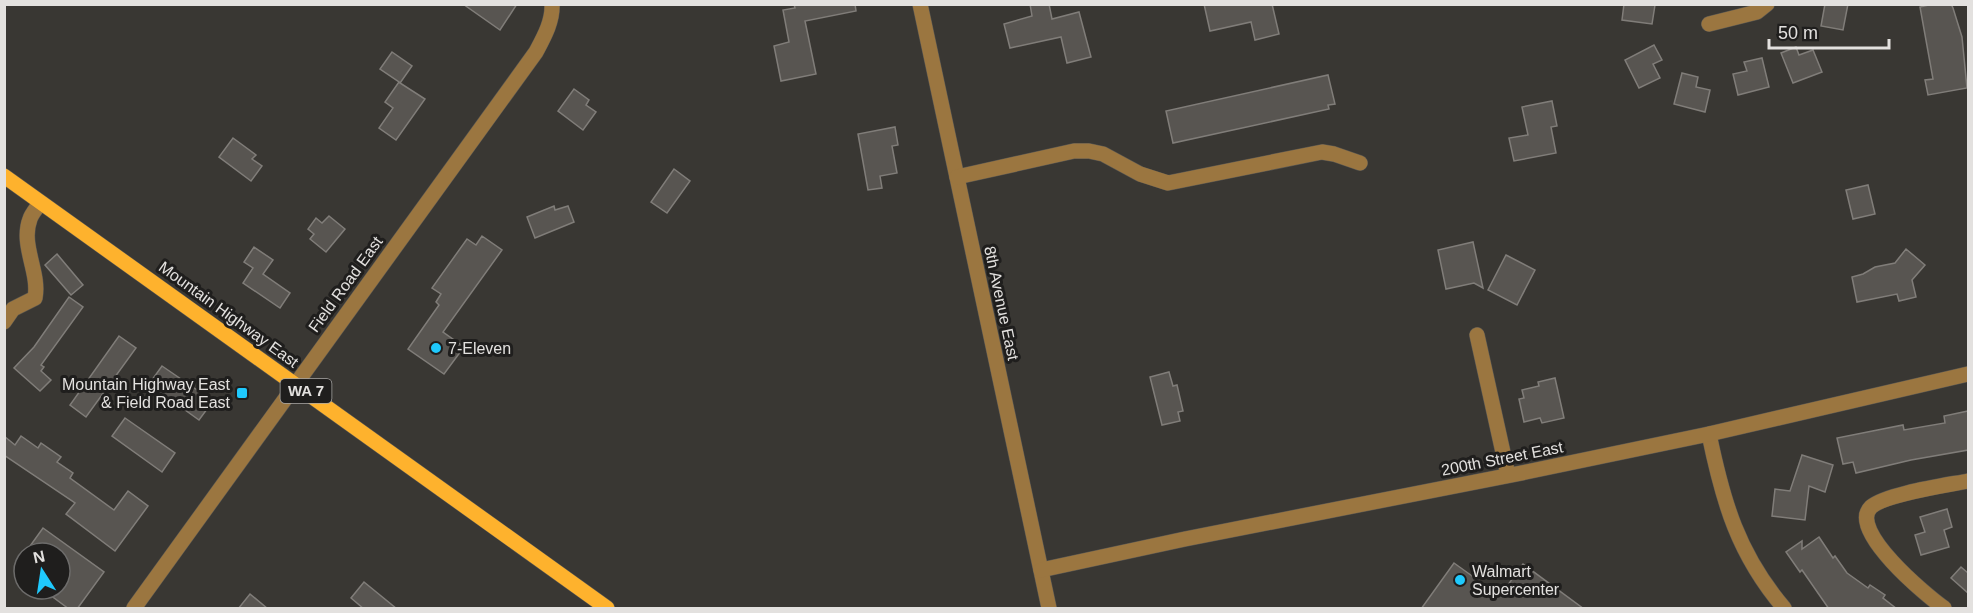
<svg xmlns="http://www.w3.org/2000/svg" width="1973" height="613" font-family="Arial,sans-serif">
<rect width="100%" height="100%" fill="#393733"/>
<g fill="#585551" stroke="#807d79" stroke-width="1.5">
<polygon points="463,4 517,4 500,30"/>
<polygon points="794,4 855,4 856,11 805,21 816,74 781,81 774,46 789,42 783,10 795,8"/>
<polygon points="1030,4 1049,4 1052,19 1079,12 1091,57 1067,63 1061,37 1010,48 1004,24 1032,16"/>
<polygon points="1204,4 1272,4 1279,34 1255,40 1251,22 1210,31"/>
<polygon points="1624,4 1655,5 1652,24 1622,20"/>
<polygon points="1825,4 1848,4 1843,30 1821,26"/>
<polygon points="1933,4 1951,4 1953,8 1962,37 1967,88 1928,95 1925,80 1933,79 1920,7"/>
<polygon points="1654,45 1662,60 1653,64 1660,78 1639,88 1625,60"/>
<polygon points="1796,47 1799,55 1813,50 1822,72 1793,83 1781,53"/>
<polygon points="392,52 412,66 400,83 425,99 396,140 379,128 393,108 385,102 399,82 380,69"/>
<polygon points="1762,58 1769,87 1738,95 1733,74 1747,71 1744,62"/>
<polygon points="1682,73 1698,77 1696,87 1710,90 1705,112 1674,104"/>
<polygon points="1328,75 1335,104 1328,105 1329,109 1173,143 1166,111"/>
<polygon points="574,89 589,100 586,105 596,112 583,130 558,111"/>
<polygon points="1552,101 1557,126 1551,127 1556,153 1514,161 1509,138 1528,135 1522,107"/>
<polygon points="895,127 898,145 892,146 897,173 880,176 882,188 868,190 858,134"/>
<polygon points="233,138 256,155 252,159 262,166 251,181 219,157"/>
<polygon points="674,169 690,181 667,213 651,202"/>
<polygon points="1868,185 1875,214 1853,219 1846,190"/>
<polygon points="554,206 555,210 568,206 574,222 535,238 527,217"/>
<polygon points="329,216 345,229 326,252 310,239 314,234 308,229 316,218 322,223"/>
<polygon points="482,236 502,250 443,332 464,347 444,374 408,349 439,305 436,302 441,294 432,288 467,239 476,245"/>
<polygon points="1473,242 1483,288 1474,283 1446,289 1438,250"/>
<polygon points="254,247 273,260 263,274 290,293 280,308 243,283 253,268 244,262"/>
<polygon points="1906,249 1925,265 1912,280 1916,297 1899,301 1897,294 1857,302 1852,277 1863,274 1875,267 1895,263"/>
<polygon points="57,254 83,285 71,295 45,265"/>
<polygon points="1506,255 1535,270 1517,305 1488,290"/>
<polygon points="69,297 83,307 41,365 44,367 41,371 51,380 40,391 14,368 34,347"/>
<polygon points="119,336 136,348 86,417 70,405"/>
<polygon points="162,366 213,401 199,420 149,384"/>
<polygon points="1169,372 1173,386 1177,385 1183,411 1178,412 1180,421 1162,425 1150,377"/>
<polygon points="1555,378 1564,418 1542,423 1540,418 1524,422 1519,399 1524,398 1522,390 1539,386 1538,382"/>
<polygon points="1968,411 1968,450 1911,460 1856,473 1853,462 1843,464 1837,438 1903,425 1904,430 1945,423 1944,416"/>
<polygon points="125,418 175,453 162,472 112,436"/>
<polygon points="4,436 15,445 21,436 38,448 41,443 61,457 57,462 73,473 70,478 114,510 128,491 148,506 115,551 66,514 75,503 4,455"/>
<polygon points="1802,455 1833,465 1825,492 1809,486 1805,520 1772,516 1775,489 1790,491"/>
<polygon points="1947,509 1952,527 1944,530 1949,547 1921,555 1915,535 1925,532 1920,517"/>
<polygon points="43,528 104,572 77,609 69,609 42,589 60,589 60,553 25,553"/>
<polygon points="1819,537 1833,558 1835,556 1847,573 1868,588 1870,585 1885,595 1883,598 1897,609 1829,609 1802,570 1800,572 1786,552 1802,541 1802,549"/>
<polygon points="1454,563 1500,596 1523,564 1584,609 1421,609"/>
<polygon points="1961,567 1968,573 1968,593 1951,578"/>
<polygon points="364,582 397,609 364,609 351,598"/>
<polygon points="250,594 268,609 238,609"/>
</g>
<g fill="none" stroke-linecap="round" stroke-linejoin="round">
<defs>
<g id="minor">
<polyline points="920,4 1049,608"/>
<polyline points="1709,24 1757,12 1767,4"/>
<polyline points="957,177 1074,151 1089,151 1103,154 1140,174 1168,183 1322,152 1334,154 1360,163"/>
<path d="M4 322 13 309 35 298C40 272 20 245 30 219 32 213 37 208 40 203"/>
<polyline points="1477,335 1508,475"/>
<path d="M1709 434C1723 502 1738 554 1784 608"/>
<polyline points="1041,570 1185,539 1526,472 1709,434 1968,374"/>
<path d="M134 608 536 52C544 37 553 21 552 4"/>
<path d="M1944 608C1927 596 1847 530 1871 507 1885 494 1948 485 1968 481"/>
</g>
<polyline id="major" points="4,176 607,608"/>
</defs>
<use href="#minor" stroke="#585652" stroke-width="16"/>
<use href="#major" stroke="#585652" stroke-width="16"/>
<use href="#minor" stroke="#9b7640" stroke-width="15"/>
<use href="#major" stroke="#feb22d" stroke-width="15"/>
</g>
<g fill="#1fc9fd" stroke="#1f1e1d" stroke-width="2">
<circle cx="436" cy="348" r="6"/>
<rect x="236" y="387" width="12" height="12" rx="3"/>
<circle cx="1460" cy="580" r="6"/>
</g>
<g text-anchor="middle" stroke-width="6" stroke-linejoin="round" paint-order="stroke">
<rect fill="#1f1e1d" stroke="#a8a6a5" stroke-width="1.5" x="280.5" y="379" width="51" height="24" rx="4.5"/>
<g font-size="15" font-weight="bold" fill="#e3e1df">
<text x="306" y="396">WA 7</text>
</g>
<g font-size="16" fill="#e3e1df" stroke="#1f1e1d">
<text transform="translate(345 284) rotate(-54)" y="6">Field Road East</text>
<text transform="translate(1002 303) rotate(78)" y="6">8th Avenue East</text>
<text transform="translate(229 314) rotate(36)" y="6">Mountain Highway East</text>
<text transform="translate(1502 458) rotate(-11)" y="6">200th Street East</text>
</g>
<g font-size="16" fill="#e3e1df" stroke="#1f1e1d" text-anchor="start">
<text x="448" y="354">7-Eleven</text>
<text x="230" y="390" text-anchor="end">Mountain Highway East<tspan x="230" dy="18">&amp; Field Road East</tspan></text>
<text x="1472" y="577">Walmart<tspan x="1472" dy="18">Supercenter</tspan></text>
</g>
</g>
<rect width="1973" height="613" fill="none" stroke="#e3e1df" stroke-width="12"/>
<g transform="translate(42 571) rotate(348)"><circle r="28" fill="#1f1e1d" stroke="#6d6c6b" stroke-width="1.5"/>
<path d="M0-4.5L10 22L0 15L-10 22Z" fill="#1fc9fd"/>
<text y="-9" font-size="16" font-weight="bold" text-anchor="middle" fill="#e3e1df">N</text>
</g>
<path d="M1769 39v9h120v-9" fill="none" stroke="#e3e1df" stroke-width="3"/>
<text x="1778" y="39" font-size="18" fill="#e3e1df" stroke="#1f1e1d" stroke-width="4.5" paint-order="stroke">50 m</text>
</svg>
